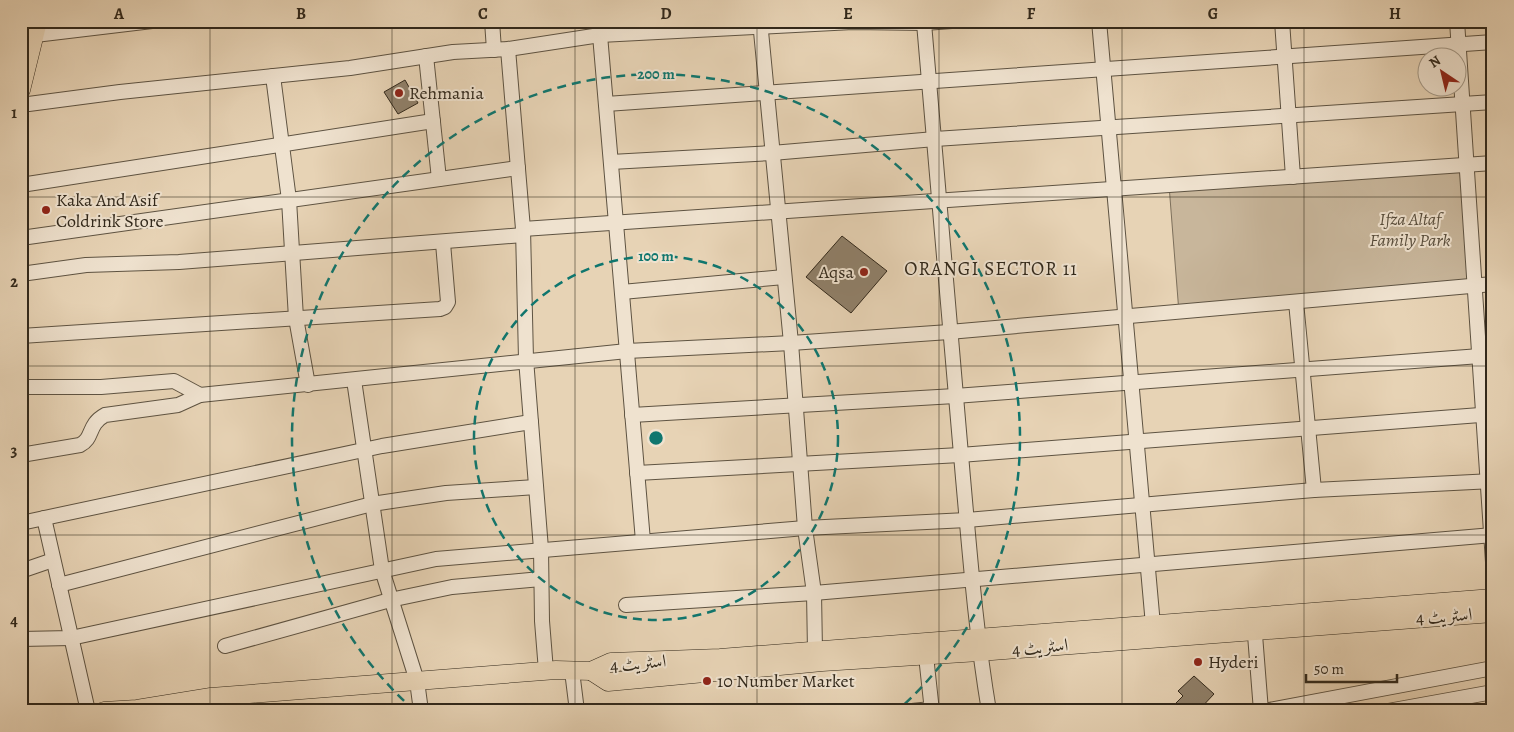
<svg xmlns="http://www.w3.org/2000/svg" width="1514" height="732" font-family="Alegreya,Amiri,serif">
<rect width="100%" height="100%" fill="#e7d3b5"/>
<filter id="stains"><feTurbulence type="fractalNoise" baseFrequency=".004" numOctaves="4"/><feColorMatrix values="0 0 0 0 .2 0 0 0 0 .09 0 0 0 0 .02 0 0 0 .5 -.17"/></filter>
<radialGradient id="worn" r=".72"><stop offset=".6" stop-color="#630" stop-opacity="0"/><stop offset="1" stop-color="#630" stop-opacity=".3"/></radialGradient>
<polygon fill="#c8b69b" stroke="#7c6f5b" points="1466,165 1474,285 1179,313 1169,185"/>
<g fill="#90816b" stroke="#31281b">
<polygon points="405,80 418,103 398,114 384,92"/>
<polygon points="842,236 887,271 851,313 806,277"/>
<polygon points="1194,676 1214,694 1198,711 1181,711 1174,705 1183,696 1178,691"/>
</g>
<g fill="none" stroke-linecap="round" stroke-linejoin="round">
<defs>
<g id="minor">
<polyline points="492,21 494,50"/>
<polyline points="760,21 791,343 805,528 814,593 815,651"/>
<polyline points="1099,21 1153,625"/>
<polyline points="1282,21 1293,177"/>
<polyline points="1457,21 1493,562"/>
<path d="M924 23C938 175 949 327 963 478 970 556 976 634 989 711"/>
<polyline points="35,35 152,21"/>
<polyline points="600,35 643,541"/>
<polyline points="508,49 523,229 526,359 541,549 542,621 546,671"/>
<polyline points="426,56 439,179"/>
<polyline points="273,76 289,200 296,318 308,385"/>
<polyline points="606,104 1493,42"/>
<polyline points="21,105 120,92 350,68 453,52 508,49 600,35 853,22 924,23 952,21"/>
<polyline points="611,162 772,153 935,139 1493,102"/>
<polyline points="21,185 433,121"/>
<polyline points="523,229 1493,163"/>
<polyline points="21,238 518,168"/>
<polyline points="21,274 86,265 179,262 523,235"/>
<polyline points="622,292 784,277"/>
<polyline points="1296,302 1314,490"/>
<polyline points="21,336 440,309 445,307 448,302 443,243"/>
<polyline points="354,380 382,570 417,681 421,711"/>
<path d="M21 387H101L174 381 200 395 178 405 105 415C87 425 94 438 80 445L21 455"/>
<polyline points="200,395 627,351 791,343 949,332 1493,284"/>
<polyline points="632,415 955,396 1493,355"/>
<polyline points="637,473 960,455 1493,414"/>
<polyline points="44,518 88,711"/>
<polyline points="21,523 382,446 531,422"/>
<polyline points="21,571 53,560"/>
<polyline points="59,585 372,504 446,493 536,487"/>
<polyline points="626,605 814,593 1493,535"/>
<polyline points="1254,622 1261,711"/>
<polyline points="21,639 71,638 436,559 805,528 967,520 1314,490 1493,481"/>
<polyline points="225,646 390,600 452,587 541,579"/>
<polyline points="926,656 932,711"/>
<polyline points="572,671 577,711"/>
<polyline points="912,711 931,709"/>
<polyline points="1264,711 1493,668"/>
<polyline points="1388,711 1493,692"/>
</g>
<g id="major">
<polyline points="21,90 38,21"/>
<polyline points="591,671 608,682 822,662 979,652 1493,613"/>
<polyline points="104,711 137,709 211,697 556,670 591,671 611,662 720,658 1493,598"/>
</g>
</defs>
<use href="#minor" stroke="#5e5342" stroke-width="16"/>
<use href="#major" stroke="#31281b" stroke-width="19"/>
<use href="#minor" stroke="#efe2cf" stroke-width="14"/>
<use href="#major" stroke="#e7d3b5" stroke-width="18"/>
</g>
<path fill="none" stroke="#31281b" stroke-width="1" stroke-opacity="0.55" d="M210 21V711M392 21V711M575 21V711M757 21V711M939 21V711M1122 21V711M1304 21V711M21 197H1493M21 366H1493M21 535H1493"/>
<g fill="none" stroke="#0f766e" stroke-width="2.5" stroke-dasharray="9 6">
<circle cx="656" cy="438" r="182"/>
<path d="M415 711A364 364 0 1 1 897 711"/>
</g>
<g fill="#8f2418" stroke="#efe2cf" stroke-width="2">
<circle cx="399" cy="93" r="5"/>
<circle cx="46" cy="210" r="5"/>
<circle cx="864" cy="272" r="5"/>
<circle cx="1198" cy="662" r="5"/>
<circle cx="707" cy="681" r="5"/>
</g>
<g text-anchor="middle" stroke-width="4" stroke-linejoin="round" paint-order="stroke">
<g font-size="18" fill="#31281b" stroke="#efe2cf" text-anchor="start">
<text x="409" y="99">Rehmania</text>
<text x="56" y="206">Kaka And Asif<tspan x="56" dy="21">Coldrink Store</tspan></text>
<text x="854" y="278" text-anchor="end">Aqsa</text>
<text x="1208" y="668">Hyderi</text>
<text x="717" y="687">10 Number Market</text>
</g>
<g font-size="18" font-style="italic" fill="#574c3b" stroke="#efe2cf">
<text x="1410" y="225">Ifza Altaf<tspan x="1410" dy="21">Family Park</tspan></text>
</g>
<g font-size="18" fill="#31281b" stroke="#efe2cf">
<text transform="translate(1444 616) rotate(-4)" y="6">اسٹریٹ 4</text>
<text transform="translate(1040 647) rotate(-5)" y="6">اسٹریٹ 4</text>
<text transform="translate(638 663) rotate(-5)" y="6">اسٹریٹ 4</text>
</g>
<g font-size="19" letter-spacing="1" fill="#31281b" stroke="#efe2cf">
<text x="991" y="275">ORANGI SECTOR 11</text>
</g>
</g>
<circle cx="656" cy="438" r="8" fill="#0f766e" stroke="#efe2cf" stroke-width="2.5"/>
<g font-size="15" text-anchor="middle" font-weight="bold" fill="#0f766e" stroke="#efe2cf" stroke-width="4" stroke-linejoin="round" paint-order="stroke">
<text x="656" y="79">200 m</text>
<text x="656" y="261">100 m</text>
</g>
<rect width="1514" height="732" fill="none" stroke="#e7d3b5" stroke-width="55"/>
<g transform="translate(1442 72) rotate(325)"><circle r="24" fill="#efe2cf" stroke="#a39887"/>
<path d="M0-4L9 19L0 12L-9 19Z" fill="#8f2418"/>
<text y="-8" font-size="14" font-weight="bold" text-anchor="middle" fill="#31281b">N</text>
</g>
<path d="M1306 674v8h91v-8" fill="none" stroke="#31281b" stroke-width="2.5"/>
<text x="1314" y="674" font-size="15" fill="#31281b" stroke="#efe2cf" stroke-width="4" paint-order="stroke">50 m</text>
<rect x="28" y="28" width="1458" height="676" fill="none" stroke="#31281b" stroke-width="2"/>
<g font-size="16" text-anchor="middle" font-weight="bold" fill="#31281b">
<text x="119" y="19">A</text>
<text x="301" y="19">B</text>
<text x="483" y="19">C</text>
<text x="666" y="19">D</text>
<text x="848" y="19">E</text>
<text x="1031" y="19">F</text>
<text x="1213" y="19">G</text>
<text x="1395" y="19">H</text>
<text x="14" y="118">1</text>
<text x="14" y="287">2</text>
<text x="14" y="456">3</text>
<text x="14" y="626">4</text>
</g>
<rect width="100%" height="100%" filter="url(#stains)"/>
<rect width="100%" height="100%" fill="url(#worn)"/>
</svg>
